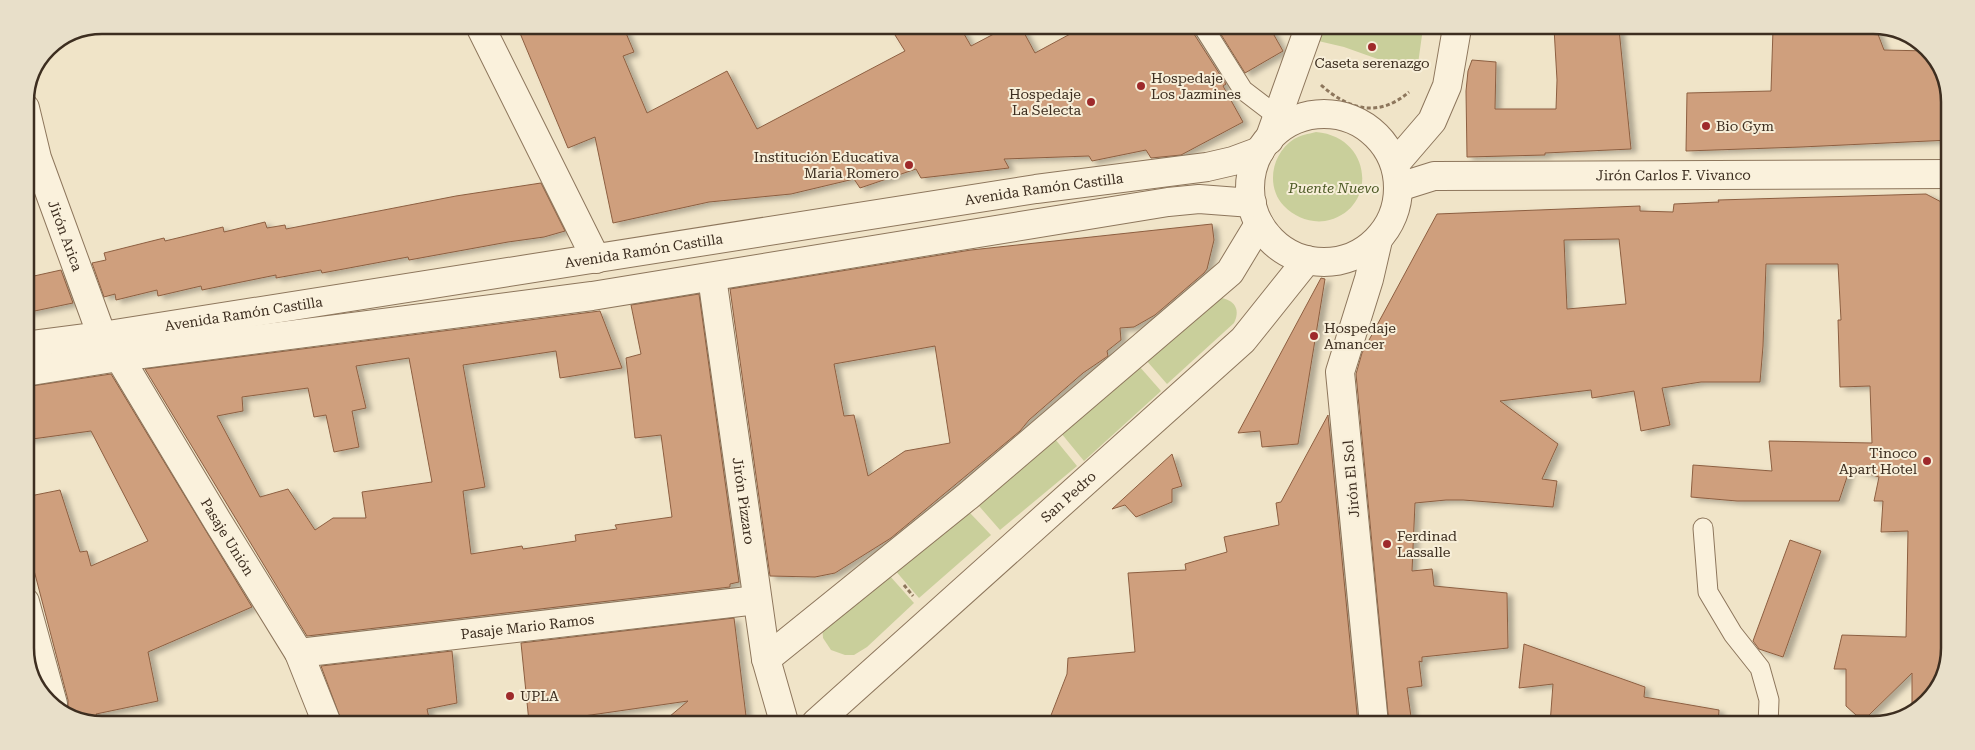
<svg xmlns="http://www.w3.org/2000/svg" width="1975" height="750" font-family="'Roboto Serif',serif">
<defs>
<filter id="shadow"><feDropShadow dx="5.5" dy="3" stdDeviation="2.5" flood-color="#0004"/></filter>
</defs>
<rect width="100%" height="100%" fill="#f0e4c8"/>
<g fill="#c9cf9b">
<polygon points="1319,28 1423,28 1417,71 1403,68 1344,47 1314,40"/>
<path d="M1316 132C1374 137 1378 211 1325 221 1309 223 1295 217 1284 206 1265 186 1272 153 1294 139 1301 135 1308 134 1316 132Z"/>
<path d="M1222 298C1236 301 1240 311 1234 323L1167 384 1146 360 1212 300Z"/>
<polygon points="1139,366 1161,391 1084,461 1061,433"/>
<polygon points="1055,439 1077,466 1000,530 979,506"/>
<polygon points="970,513 991,535 919,598 894,569"/>
<polygon points="889,575 914,603 867,647 854,655 845,655 831,650 823,638 822,625"/>
</g>
<g fill="#cf9f7d" stroke="#8d5f41" fill-rule="evenodd" filter="url(#shadow)">
<polygon points="517,26 623,26 634,52 623,56 647,113 727,71 757,129 905,51 890,27 960,27 971,46 1007,27 1021,27 1035,53 1083,27 1193,28 1194,34 1226,84 1223,86 1243,122 1181,155 1151,158 1146,150 1092,161 1089,156 1004,159 1009,168 921,178 916,169 860,188 854,179 791,194 709,202 613,223 595,137 568,148"/>
<polygon points="1217,28 1270,28 1283,51 1245,73"/>
<polygon points="1554,28 1619,29 1631,149 1545,153 1545,155 1467,157 1466,91 1468,71 1472,60 1496,62 1495,109 1556,109 1557,80"/>
<polygon points="1773,29 1876,29 1884,50 1928,51 1934,55 1950,97 1950,140 1801,147 1686,151 1687,93 1771,91"/>
<polygon points="541,183 565,231 544,237 508,242 409,260 408,257 322,273 321,270 276,278 276,275 202,290 201,286 158,296 157,290 116,300 115,294 104,297 92,263 106,260 104,253 164,238 165,241 223,227 224,232 265,222 267,228 285,225 286,229 456,196"/>
<path d="M1926 194 1947 205 1949 239 1946 673 1916 712 1912 713V673L1869 715H1856L1846 706V669H1834L1842 635 1906 637 1908 531 1881 532 1883 501H1874L1879 477 1850 468 1839 501H1737L1691 497 1693 465 1772 471 1769 441 1872 443 1870 386 1840 387 1838 320H1841L1838 264H1766L1763 346 1760 382H1701L1662 388 1670 425 1641 431 1634 391 1592 398 1591 390 1500 401 1558 444 1542 479 1557 481 1553 507 1463 500H1446L1415 503 1412 571 1432 569 1434 586 1507 593 1508 648 1422 657V662L1419 661 1422 686 1407 688 1412 724H1389L1356 374 1362 353 1437 214 1640 206V211L1673 212 1674 204 1719 202 1718 200ZM1619 239 1626 304 1567 309 1564 240Z"/>
<path d="M1212 224 1214 240 1207 269 1204 273 1155 315 1134 327 1120 328 1121 340 1107 351 1108 356 1083 373 1029 420 1020 431 891 538 835 573 815 577 770 576 730 289 971 250ZM935 346 950 443 905 451 868 476 854 415 844 416 834 364Z"/>
<polygon points="61,270 73,303 25,313 25,278"/>
<polygon points="1321,278 1325,279 1298,444 1262,447 1260,431 1238,433"/>
<path d="M699 294 739 582 730 584V587L307 636 145 369 600 311 622 368 560 378 556 351 463 365 485 487 463 491 471 554 522 546 523 549 576 541 575 535 617 529 615 525 672 517 661 435 635 438 626 358 641 354 631 305ZM409 358 432 482 362 492 366 518H333L315 530 288 489 260 497 217 416 243 411 242 397 308 388 314 417 326 415 334 452 359 447 352 411 366 408 356 366Z"/>
<polygon points="111,374 252,607 148,652 158,701 96,714 99,721 77,721 66,713 68,707 68,700 25,536 25,497 60,490 80,552 87,551 91,566 148,541 91,431 25,440 25,387"/>
<polygon points="1328,415 1358,724 1048,723 1067,674 1068,658 1135,652 1128,573 1186,570 1185,564 1227,552 1224,537 1279,525 1276,503 1281,502"/>
<polygon points="1172,454 1182,486 1172,489 1172,502 1136,517 1125,505 1112,509"/>
<polygon points="1790,540 1821,551 1783,657 1759,649 1753,641"/>
<polygon points="734,618 746,716 724,722 663,722 688,701 542,722 529,722 521,643"/>
<polygon points="1524,644 1645,687 1644,697 1719,710 1718,725 1550,724 1553,684 1519,688"/>
<polygon points="452,651 457,703 427,709 429,718 405,722 346,721 341,720 321,666"/>
</g>
<g fill="none" stroke-linecap="round" stroke-linejoin="round">
<defs>
<g id="service">
<polyline points="1204,28 1243,90 1277,116"/>
<polyline points="1703,528 1708,592 1733,634 1760,668 1769,700 1768,725"/>
</g>
<g id="minor">
<polyline points="480,26 596,259"/>
<path id="s1" d="M25 108 37 158 102 336 119 357 218 522 299 653 326 721"/>
<path id="s2" d="M1399 187 1434 176 1949 174"/>
<path id="s3" d="M712 277 766 659 784 722"/>
<polyline points="25,602 53,704"/>
<path id="s4" d="M299 653 757 600"/>
<polyline points="766,659 968,496 1230,272 1259,224"/>
<path id="s5" d="M816 723 1243 340 1307 260"/>
<polyline points="1374,724 1340,372 1369,279 1378,240"/>
</g>
<g id="tertiary">
<circle cx="1324" cy="188" r="74"/>
<polyline points="1269,140 1309,28"/>
<polyline points="1395,164 1432,121 1447,86 1457,28"/>
<path id="s6" d="M25 346 102 336 1036 189 1207 167 1233 161 1260 151"/>
<polyline points="25,372 119,357 592,296 1168,202 1199,199 1252,203"/>
</g>
</defs>
<use href="#service" stroke="#8d765c" stroke-width="21"/>
<use href="#minor" stroke="#8d765c" stroke-width="30"/>
<use href="#tertiary" stroke="#8d765c" stroke-width="30"/>
<g stroke="#8d765c" stroke-width="3" stroke-dasharray="4 2.5" stroke-linecap="butt">
<path d="M1321 85C1349 110 1379 118 1409 92"/>
<polyline points="904,585 913,596"/>
</g>
<use href="#service" stroke="#faf1dc" stroke-width="19"/>
<use href="#minor" stroke="#faf1dc" stroke-width="28"/>
<use href="#tertiary" stroke="#faf1dc" stroke-width="28"/>
</g>
<g fill="#9e2a2b" stroke="#f7eed8" stroke-width="2">
<circle cx="1372" cy="47" r="5"/>
<circle cx="1141" cy="86" r="5"/>
<circle cx="1091" cy="102" r="5"/>
<circle cx="1706" cy="126" r="5"/>
<circle cx="909" cy="165" r="5"/>
<circle cx="1314" cy="336" r="5"/>
<circle cx="1927" cy="461" r="5"/>
<circle cx="1387" cy="544" r="5"/>
<circle cx="510" cy="696" r="5"/>
</g>
<g text-anchor="middle" stroke-width="4" stroke-linejoin="round" paint-order="stroke">
<g font-size="14" fill="#3d2e20" stroke="#f7eed8" text-anchor="start">
<text x="1372" y="68" text-anchor="middle">Caseta serenazgo</text>
<text x="1151" y="83">Hospedaje<tspan x="1151" dy="16">Los Jazmines</tspan></text>
<text x="1081" y="99" text-anchor="end">Hospedaje<tspan x="1081" dy="16">La Selecta</tspan></text>
<text x="1716" y="131">Bio Gym</text>
<text x="899" y="162" text-anchor="end">Institución Educativa<tspan x="899" dy="16">Maria Romero</tspan></text>
<text x="1324" y="333">Hospedaje<tspan x="1324" dy="16">Amancer</tspan></text>
<text x="1917" y="458" text-anchor="end">Tinoco<tspan x="1917" dy="16">Apart Hotel</tspan></text>
<text x="1397" y="541">Ferdinad<tspan x="1397" dy="16">Lassalle</tspan></text>
<text x="520" y="701">UPLA</text>
</g>
<g font-size="14" fill="#3d2e20" stroke="#f7eed8">
<text dy="5" stroke="none"><textPath href="#s2" startOffset="276">Jirón Carlos F. Vivanco</textPath></text>
<text dy="5" stroke="none"><textPath href="#s6" startOffset="1031">Avenida Ramón Castilla</textPath></text>
<text dy="5" stroke="none"><textPath href="#s1" startOffset="134">Jirón Arica</textPath></text>
<text dy="5" stroke="none"><textPath href="#s6" startOffset="626">Avenida Ramón Castilla</textPath></text>
<text dy="5" stroke="none"><textPath href="#s6" startOffset="221">Avenida Ramón Castilla</textPath></text>
<text transform="translate(1351 479) rotate(-95)" y="5">Jirón El Sol</text>
<text dy="5" stroke="none"><textPath href="#s5" startOffset="339">San Pedro</textPath></text>
<text dy="5" stroke="none"><textPath href="#s3" startOffset="226">Jirón Pizzaro</textPath></text>
<text dy="5" stroke="none"><textPath href="#s1" startOffset="478">Pasaje Unión</textPath></text>
<text dy="5" stroke="none"><textPath href="#s4" startOffset="230">Pasaje Mario Ramos</textPath></text>
</g>
<g font-size="14" font-style="italic" fill="#4d5a26" stroke="#f7eed8">
<text x="1334" y="193">Puente Nuevo</text>
</g>
</g>
<path d="M0 0H1975V750H0ZM102 34H1873A68 68 0 0 1 1941 102V648A68 68 0 0 1 1873 716H102A68 68 0 0 1 34 648V102A68 68 0 0 1 102 34Z" fill="#e8dfc9" fill-rule="evenodd"/>
<path fill="none" stroke="#3d2e20" stroke-width="2.5" d="M102 34H1873A68 68 0 0 1 1941 102V648A68 68 0 0 1 1873 716H102A68 68 0 0 1 34 648V102A68 68 0 0 1 102 34Z"/>
</svg>
